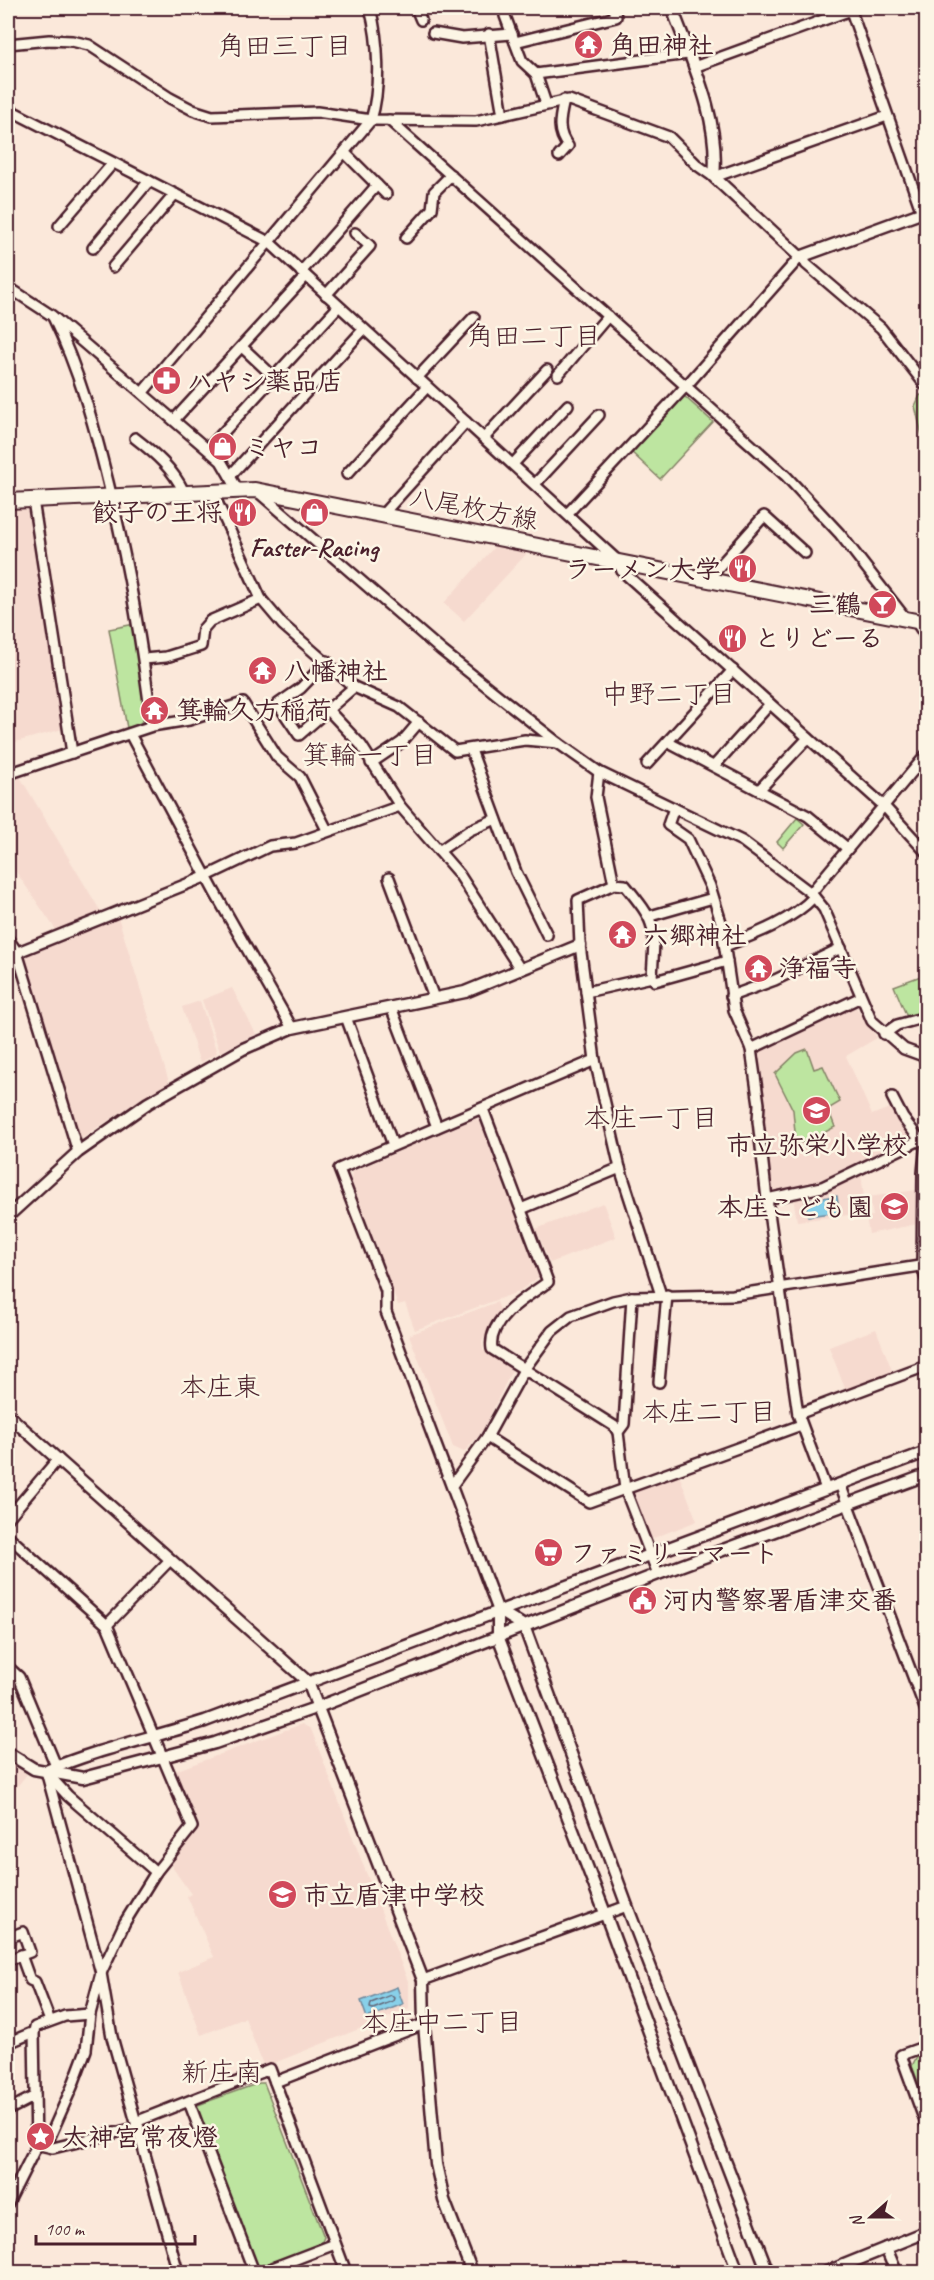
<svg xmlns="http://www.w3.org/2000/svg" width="934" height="2280" font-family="Caveat,'Klee One',sans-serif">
<rect width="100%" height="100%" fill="#fbe8da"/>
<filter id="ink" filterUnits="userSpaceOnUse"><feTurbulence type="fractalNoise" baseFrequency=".0167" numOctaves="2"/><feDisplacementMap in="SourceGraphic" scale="12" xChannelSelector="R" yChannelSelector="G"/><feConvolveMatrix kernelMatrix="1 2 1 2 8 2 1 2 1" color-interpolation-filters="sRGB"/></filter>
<g filter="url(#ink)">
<g fill="#f6dacf">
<polygon points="27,506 63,729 8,744 8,507"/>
<polygon points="496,545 529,551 464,621 444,603"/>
<polygon points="20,777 101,912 56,930 8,860 8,782"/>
<polygon points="118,917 169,1082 76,1141 21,957"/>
<polygon points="232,988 256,1034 220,1052 202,1000"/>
<polygon points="200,1001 217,1053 200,1063 182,1007"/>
<polygon points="854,1004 877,1038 846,1056 872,1115 894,1106 911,1139 860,1166 866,1213 797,1221 792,1192 775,1194 770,1190 756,1056 761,1048"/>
<polygon points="474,1119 481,1120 539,1277 518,1292 415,1330 405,1303 398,1305 351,1180 352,1172"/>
<polygon points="916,1190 917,1224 869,1234 866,1217 873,1216 869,1197"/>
<polygon points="603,1203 616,1237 550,1263 536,1229"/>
<polygon points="497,1302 500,1310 482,1342 483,1350 512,1370 482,1432 464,1452 453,1447 409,1335"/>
<polygon points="876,1329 893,1373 846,1391 829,1347"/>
<polygon points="679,1475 697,1521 651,1539 647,1538 631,1498 635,1492"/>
<polygon points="302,1724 311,1729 409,1984 409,2009 264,2067 245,2018 201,2035 178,1972 214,1957 187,1896 191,1894 170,1864 200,1826 175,1771"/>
<polygon points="8,1762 27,1774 16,1788 8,1782"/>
</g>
<g fill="#bde5a0" stroke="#848266" stroke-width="1.5">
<polygon points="920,395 926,396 926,452 915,406"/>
<polygon points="680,396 684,396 713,422 660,479 630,451"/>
<polygon points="135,624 146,716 139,725 127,728 109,629"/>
<polygon points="797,818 804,824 783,848 777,842"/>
<polygon points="926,974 926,1014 907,1017 894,986"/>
<polygon points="807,1049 814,1069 823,1066 840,1102 828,1109 835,1127 806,1142 796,1143 793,1110 775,1074 797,1053"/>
<polygon points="926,2053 926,2102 912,2066 917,2056"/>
<polygon points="259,2083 264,2083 324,2237 321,2244 261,2267 253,2264 196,2112 198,2105"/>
</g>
<g fill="#88d0e9" stroke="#6f899d" stroke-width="1.5">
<polygon points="837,1196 839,1212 808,1216 805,1200"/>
<polygon points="397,1987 403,2004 367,2018 361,2001"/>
</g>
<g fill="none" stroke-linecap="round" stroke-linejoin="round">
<polygon stroke="#636677" stroke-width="1.5" points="391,1995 394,1998 393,2001 373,2009 370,2008 371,2003"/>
<defs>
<g id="minor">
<polyline points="416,8 421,20"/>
<polyline points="850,8 922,213"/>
<polyline points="505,16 522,61 536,74 546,104"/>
<polyline points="433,33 462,38 512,34"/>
<polyline points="489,34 503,115"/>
<polyline points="515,42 616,17 614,8"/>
<polyline points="8,44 49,40 72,41 89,45 170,98 193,110 212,116 317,112 371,120 476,121 569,100 669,137 697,165 714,177 887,116"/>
<polyline points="694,67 851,10"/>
<polyline points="536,74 688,54"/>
<polyline points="8,109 269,242 618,561 622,571 883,805 926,852"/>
<polyline points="389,120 786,476 840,534 906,619"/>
<polyline points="345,153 386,194"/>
<path d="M559 156 568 146C556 131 560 118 564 100"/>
<polyline points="59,226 113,163"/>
<polyline points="406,238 432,209 434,192 451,175"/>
<polyline points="93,248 149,181"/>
<polyline points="803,256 806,264 881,328 926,386"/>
<polyline points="113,267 175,194"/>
<polyline points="301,272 377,185"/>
<polyline points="8,287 51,315 221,461 238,490"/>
<polyline points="326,295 370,246 355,233"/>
<path d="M53 317C79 370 94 425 108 482 128 563 142 643 152 726"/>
<polyline points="242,347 274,377"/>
<polyline points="558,375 608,316"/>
<polyline points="417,378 474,317"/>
<path d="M143 392 371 120C381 87 379 41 370 8"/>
<polyline points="174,420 306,276"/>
<path d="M135 438C157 455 172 468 184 492"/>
<polyline points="484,438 547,370"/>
<polyline points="208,449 338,307"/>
<polyline points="513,464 568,405"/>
<polyline points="347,474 427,387"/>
<polyline points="230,476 363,330"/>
<polyline points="535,484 599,415"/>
<polyline points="212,491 261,599 283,625 354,687 399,707 455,751 525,740 558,743"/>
<polyline points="257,491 441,650 558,743 599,772 742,841 811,893 824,909 872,1021 904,1049 926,1057"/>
<polyline points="33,500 72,753"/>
<polyline points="568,513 686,386 800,257"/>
<polyline points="382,515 466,422"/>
<polyline points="708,579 764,516 805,553"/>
<polyline points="916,621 926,637"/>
<polyline points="144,659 166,657 201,646 203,629 210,621 261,599"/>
<polyline points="327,661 301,688 278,704 299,735 354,687"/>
<polyline points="329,711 361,745 400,806 459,874 520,969"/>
<polyline points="130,734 214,891 292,1028"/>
<polyline points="669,743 808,816 847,848"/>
<polyline points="471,750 516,872 547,935"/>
<polyline points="371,763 402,742 419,722"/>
<polyline points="647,764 733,670"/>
<polyline points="714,766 770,704"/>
<polyline points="8,774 152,726 189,720 243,703 277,757 300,777 327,830"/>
<polyline points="759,790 808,738"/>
<polyline points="674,808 668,825 688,839 710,886 721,922 734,1010 751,1049 759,1104 758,1121 767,1199 798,1414 826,1489"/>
<polyline points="439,851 470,830 496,819"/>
<polyline points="389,878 434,998"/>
<path d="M614 884 625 885C658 925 655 926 652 977"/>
<polyline points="811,893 926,755"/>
<polyline points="650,916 713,898"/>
<polyline points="8,939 17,952 78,1152"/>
<path d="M725 946C756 934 791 921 814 897"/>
<polyline points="8,956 207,876 270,846 296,843 400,806"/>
<polyline points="586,992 652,977 655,981 727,961"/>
<polyline points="731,996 775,980 841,948"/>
<polyline points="391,1007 437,1127"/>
<polyline points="346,1017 393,1145"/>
<polyline points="884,1034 897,1025 926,1017"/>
<polyline points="751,1049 859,998"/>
<polyline points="595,1060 620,1168 661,1295"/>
<polyline points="892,1097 903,1118 920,1140"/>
<path d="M483 1109 548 1282C527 1297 487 1319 492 1349L614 1426 618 1432"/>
<polyline points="926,1141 923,1173 922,1266 926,1279"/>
<polyline points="767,1199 822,1187 920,1140 926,1141"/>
<polyline points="521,1209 620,1168"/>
<polyline points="632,1297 624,1424 618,1432 625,1489 658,1574"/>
<polyline points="659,1382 667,1295"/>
<polyline points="798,1414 926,1366"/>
<polyline points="487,1437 589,1502 801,1425"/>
<polyline points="453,1484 487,1437 525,1368 552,1331 571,1316 613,1301 632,1297 733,1295 926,1265"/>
<polyline points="840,1484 926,1711"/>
<polyline points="8,1518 58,1459"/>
<polyline points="8,1536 107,1625 192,1827 156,1872 125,1922 101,1973 90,2014 86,2050 72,2087 49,2139 36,2147 8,2203"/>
<polyline points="498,1610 386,1312 386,1291 339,1169 595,1060 580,945 578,900 614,884 596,797 599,772"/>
<polyline points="107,1625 169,1561"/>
<polyline points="8,1667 19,1677 56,1766"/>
<polyline points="46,1771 101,1973 112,2037 178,2272"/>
<polyline points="47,1773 68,1796 156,1872"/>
<polyline points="8,1938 23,1932 30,1952 8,1960"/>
<polyline points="21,1955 30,1980 35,1982 50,2021"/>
<polyline points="423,1980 627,1906"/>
<polyline points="34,2032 36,2147"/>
<polyline points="8,2043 34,2032 35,2027 65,2016 90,2014"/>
<polyline points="926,2046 901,2055 926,2124"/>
<polyline points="275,2082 424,2024"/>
<polyline points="189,2102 254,2272"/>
<polyline points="8,2110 35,2096"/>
<polyline points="138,2121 270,2069 346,2272"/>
<polyline points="40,2145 53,2148 139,2127"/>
<polyline points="262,2272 335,2244"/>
</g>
<g id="tertiary">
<path d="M672 8C692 62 720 118 714 177L800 257 926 211"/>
<polyline points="8,1216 78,1152 148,1103 243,1049 292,1028 465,992 580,945"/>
<polyline points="8,1415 308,1682 423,1980 424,2024 436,2164 444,2200 472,2272"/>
<polyline points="498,1610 524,1626 627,1906 768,2272"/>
<polyline points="498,1610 498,1636 605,1913 738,2272"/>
<polyline points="8,1753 34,1769 83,1778 215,1743 318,1707 658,1574 926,1475"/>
<path d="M46 1771C97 1749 152 1738 205 1721L926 1452"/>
<polyline points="886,2248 896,2272"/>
<polyline points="827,2272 926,2232"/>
</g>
<polyline id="primary" points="8,501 255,490 926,623"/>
</defs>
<use href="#minor" stroke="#4a1f2b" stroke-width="14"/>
<use href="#tertiary" stroke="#4a1f2b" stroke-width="15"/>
<use href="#primary" stroke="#4a1f2b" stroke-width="18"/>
<use href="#minor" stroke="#fcf5e5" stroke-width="9"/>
<use href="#tertiary" stroke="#fcf5e5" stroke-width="10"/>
<use href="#primary" stroke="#fcf5e5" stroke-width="14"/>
</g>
</g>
<defs>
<symbol id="temple-disc" viewBox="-11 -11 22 22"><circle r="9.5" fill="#d1495b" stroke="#fcf5e5"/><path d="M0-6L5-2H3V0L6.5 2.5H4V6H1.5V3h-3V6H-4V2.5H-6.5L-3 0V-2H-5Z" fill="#fff"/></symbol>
<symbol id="pharmacy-disc" viewBox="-11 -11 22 22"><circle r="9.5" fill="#d1495b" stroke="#fcf5e5"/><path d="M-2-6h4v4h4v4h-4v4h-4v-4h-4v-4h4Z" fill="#fff"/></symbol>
<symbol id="shop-disc" viewBox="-11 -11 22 22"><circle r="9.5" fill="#d1495b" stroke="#fcf5e5"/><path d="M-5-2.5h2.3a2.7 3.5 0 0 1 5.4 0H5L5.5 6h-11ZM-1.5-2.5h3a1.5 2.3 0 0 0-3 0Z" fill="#fff"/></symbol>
<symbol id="restaurant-disc" viewBox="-11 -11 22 22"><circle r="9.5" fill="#d1495b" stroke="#fcf5e5"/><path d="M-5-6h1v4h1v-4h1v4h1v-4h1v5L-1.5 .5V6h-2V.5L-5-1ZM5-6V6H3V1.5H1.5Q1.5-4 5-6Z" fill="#fff"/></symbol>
<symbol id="bar-disc" viewBox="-11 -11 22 22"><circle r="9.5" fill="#d1495b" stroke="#fcf5e5"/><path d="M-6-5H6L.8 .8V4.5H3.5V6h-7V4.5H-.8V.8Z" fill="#fff"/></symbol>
<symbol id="school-disc" viewBox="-11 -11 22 22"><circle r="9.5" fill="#d1495b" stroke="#fcf5e5"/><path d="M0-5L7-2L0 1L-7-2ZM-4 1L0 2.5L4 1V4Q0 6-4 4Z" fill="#fff"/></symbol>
<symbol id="supermarket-disc" viewBox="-11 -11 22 22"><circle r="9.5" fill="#d1495b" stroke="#fcf5e5"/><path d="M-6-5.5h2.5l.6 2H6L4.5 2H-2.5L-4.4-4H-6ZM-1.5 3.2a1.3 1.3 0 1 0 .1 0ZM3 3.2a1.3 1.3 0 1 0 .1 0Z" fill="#fff"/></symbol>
<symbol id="civic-disc" viewBox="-11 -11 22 22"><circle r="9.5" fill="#d1495b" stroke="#fcf5e5"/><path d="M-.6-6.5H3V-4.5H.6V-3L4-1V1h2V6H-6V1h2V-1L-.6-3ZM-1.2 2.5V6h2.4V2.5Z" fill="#fff"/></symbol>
<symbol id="sight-disc" viewBox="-11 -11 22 22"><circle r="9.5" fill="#d1495b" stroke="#fcf5e5"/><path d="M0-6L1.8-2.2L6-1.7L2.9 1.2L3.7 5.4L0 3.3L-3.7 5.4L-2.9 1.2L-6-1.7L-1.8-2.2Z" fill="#fff"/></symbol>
</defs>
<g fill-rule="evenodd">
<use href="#temple-disc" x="572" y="28" width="33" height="33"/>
<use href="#pharmacy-disc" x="150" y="364" width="33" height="33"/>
<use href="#shop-disc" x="206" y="430" width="33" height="33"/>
<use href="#restaurant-disc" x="226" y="496" width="33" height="33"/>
<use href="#shop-disc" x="298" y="496" width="33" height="33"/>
<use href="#restaurant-disc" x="726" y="552" width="33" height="33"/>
<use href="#bar-disc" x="866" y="588" width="33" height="33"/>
<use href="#restaurant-disc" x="716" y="622" width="33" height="33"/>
<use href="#temple-disc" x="246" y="654" width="33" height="33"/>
<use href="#temple-disc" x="138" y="694" width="33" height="33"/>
<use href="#temple-disc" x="606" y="918" width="33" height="33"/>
<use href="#temple-disc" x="742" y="952" width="33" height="33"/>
<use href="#school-disc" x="800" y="1094" width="33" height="33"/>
<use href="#school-disc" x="878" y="1190" width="33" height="33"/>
<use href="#supermarket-disc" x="532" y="1536" width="33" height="33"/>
<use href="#civic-disc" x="626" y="1584" width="33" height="33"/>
<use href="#school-disc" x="266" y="1878" width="33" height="33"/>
<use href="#sight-disc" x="24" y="2120" width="33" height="33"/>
</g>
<g text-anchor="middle" stroke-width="5" stroke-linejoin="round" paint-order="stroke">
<g font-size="26" font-weight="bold" fill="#4a1f2b" stroke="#fcf5e5" text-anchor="start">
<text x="610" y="54">角田神社</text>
<text x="187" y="390">ハヤシ薬品店</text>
<text x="244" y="456">ミヤコ</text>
<text x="222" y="521" text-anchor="end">餃子の王将</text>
<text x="314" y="556" text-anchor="middle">Faster-Racing</text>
<text x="721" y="578" text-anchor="end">ラーメン大学</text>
<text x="861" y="613" text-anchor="end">三鶴</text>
<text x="754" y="647">とりどーる</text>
<text x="284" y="680">八幡神社</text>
<text x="176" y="719">箕輪久方稲荷</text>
<text x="643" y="944">六郷神社</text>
<text x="779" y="977">浄福寺</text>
<text x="817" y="1154" text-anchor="middle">市立弥栄小学校</text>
<text x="873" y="1216" text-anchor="end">本庄こども園</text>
<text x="570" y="1562">ファミリーマート</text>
<text x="663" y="1609">河内警察署盾津交番</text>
<text x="303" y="1904">市立盾津中学校</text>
<text x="62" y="2146">太神宮常夜燈</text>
</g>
<g font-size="26" fill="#4a1f2b" stroke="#fcf5e5">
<text transform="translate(474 508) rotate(11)" y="9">八尾枚方線</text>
</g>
<g font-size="27" fill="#4a1f2b" stroke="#fcf5e5">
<text x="285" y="55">角田三丁目</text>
<text x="534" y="345">角田二丁目</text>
<text x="669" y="703">中野二丁目</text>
<text x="370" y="764">箕輪一丁目</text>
<text x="651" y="1127">本庄一丁目</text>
<text x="220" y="1396">本庄東</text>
<text x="709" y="1421">本庄二丁目</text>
<text x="442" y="2031">本庄中二丁目</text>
<text x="222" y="2081">新庄南</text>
</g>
</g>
<rect width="934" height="2280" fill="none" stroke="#fcf5e5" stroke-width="30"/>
<rect x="15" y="15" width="904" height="2250" fill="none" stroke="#4a1f2b" stroke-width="2" filter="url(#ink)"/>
<g transform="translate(871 2217) rotate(249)" stroke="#fcf5e5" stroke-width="4.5" paint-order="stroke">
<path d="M0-4.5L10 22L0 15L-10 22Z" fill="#4a1f2b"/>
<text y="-9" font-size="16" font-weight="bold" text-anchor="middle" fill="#4a1f2b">N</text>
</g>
<path d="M36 2235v9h159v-9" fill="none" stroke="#4a1f2b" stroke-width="3"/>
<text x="45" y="2235" font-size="18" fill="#4a1f2b" stroke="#fcf5e5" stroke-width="4.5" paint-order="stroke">100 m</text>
</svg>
